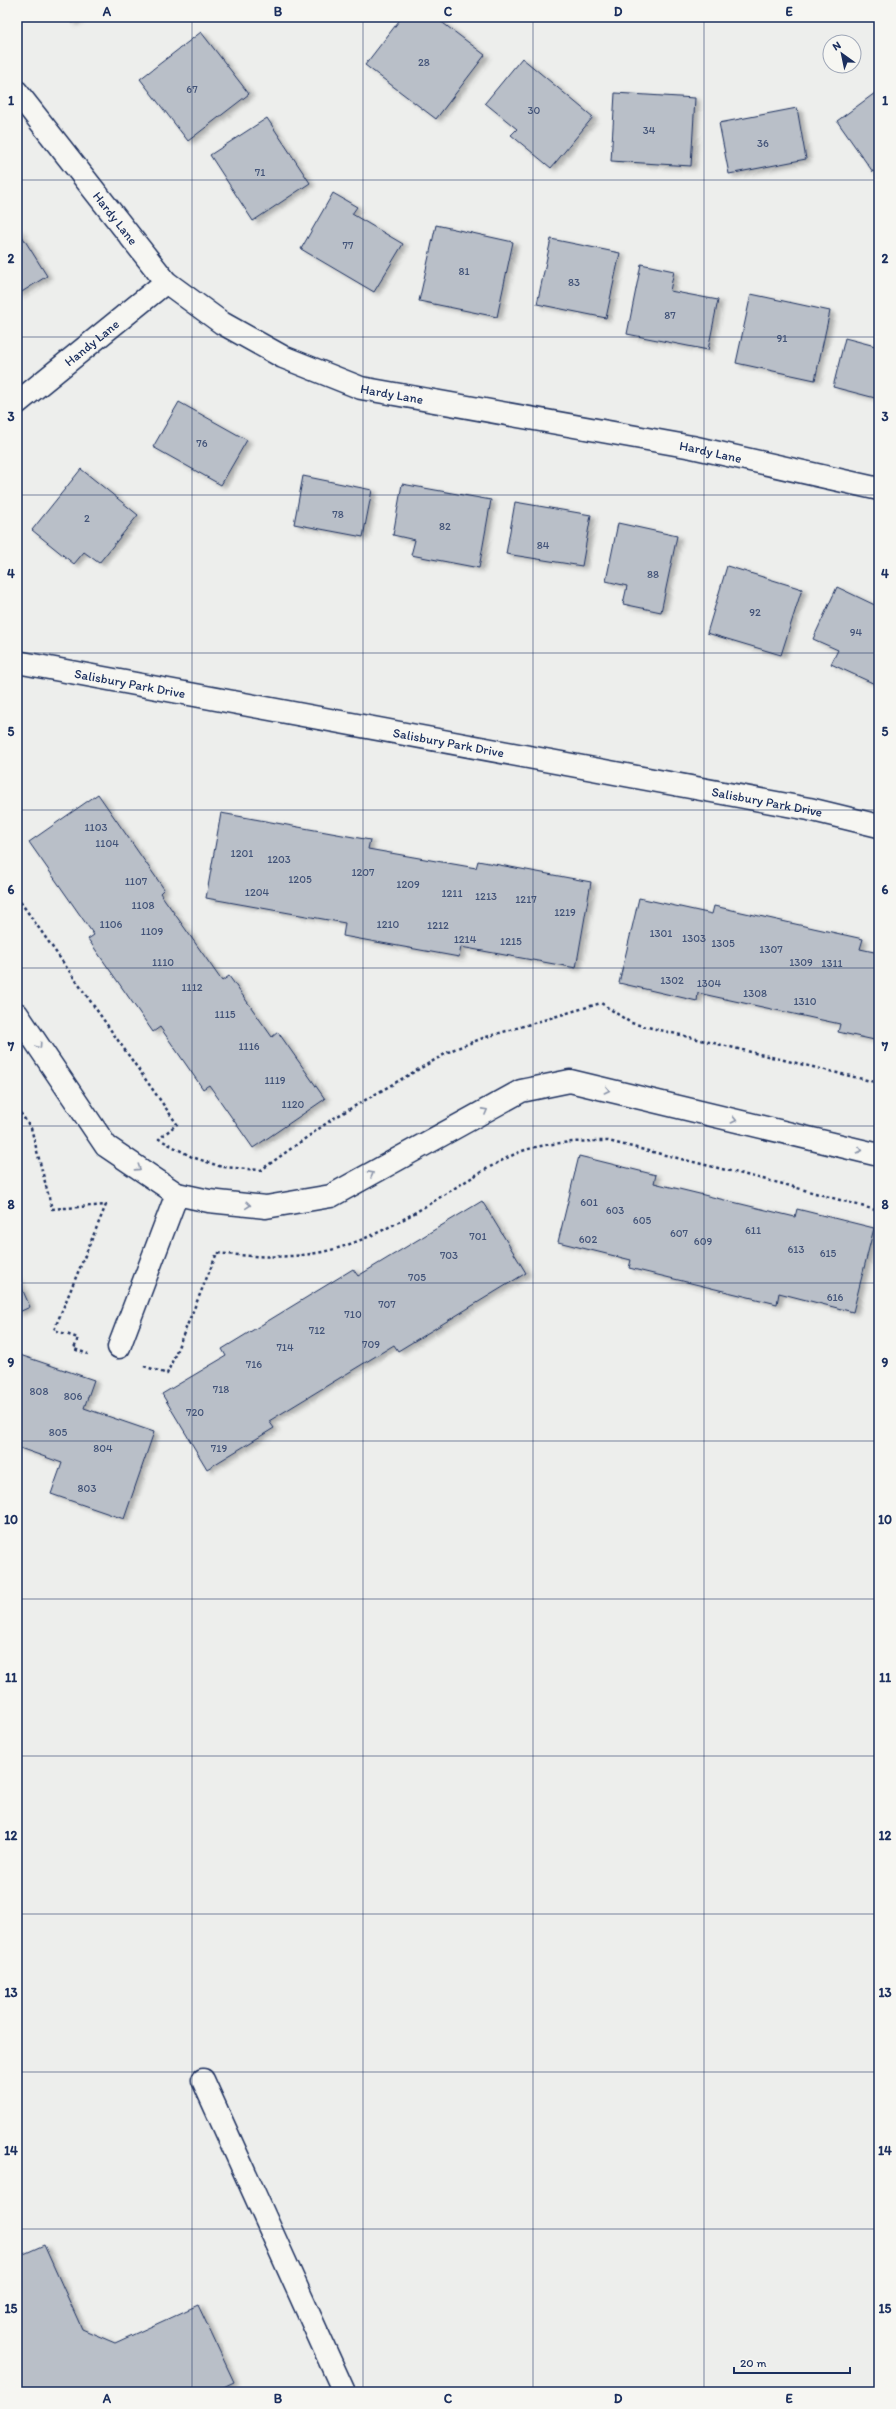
<svg xmlns="http://www.w3.org/2000/svg" width="896" height="2409" font-family="Itim,sans-serif">
<defs>
<filter id="shadow"><feDropShadow dx="4.5" dy="2.5" stdDeviation="2" flood-color="#0004"/></filter>
</defs>
<rect width="100%" height="100%" fill="#edeeec"/>
<filter id="ink" filterUnits="userSpaceOnUse"><feTurbulence type="fractalNoise" baseFrequency=".025" numOctaves="2"/><feDisplacementMap in="SourceGraphic" scale="8" xChannelSelector="R" yChannelSelector="G"/><feConvolveMatrix kernelMatrix="1 2 1 2 8 2 1 2 1" color-interpolation-filters="sRGB"/></filter>
<g filter="url(#ink)">
<g fill="#b9bfc8" stroke="#1b2f5e" filter="url(#shadow)">
<polygon points="68,17 80,17 72,23"/>
<polygon points="402,17 435,17 485,55 436,119 365,65"/>
<polygon points="201,32 249,94 188,141 140,79"/>
<polygon points="522,58 593,117 551,168 511,135 517,129 485,103"/>
<polygon points="879,90 879,168 873,172 837,121"/>
<polygon points="615,93 695,98 691,166 611,161"/>
<polygon points="797,108 806,159 729,174 719,123"/>
<polygon points="267,118 310,183 253,221 210,155"/>
<polygon points="333,193 357,207 352,214 403,244 374,292 301,249"/>
<polygon points="436,225 513,242 497,317 419,301"/>
<polygon points="17,228 47,276 17,295"/>
<polygon points="551,239 620,253 606,318 537,304"/>
<polygon points="641,264 674,271 670,291 718,300 708,350 627,334"/>
<polygon points="751,294 830,311 815,380 736,363"/>
<polygon points="845,338 879,347 879,399 833,387"/>
<polygon points="179,402 247,440 221,485 153,447"/>
<polygon points="81,469 138,515 99,563 84,552 74,564 32,530"/>
<polygon points="303,476 372,490 363,537 294,524"/>
<polygon points="402,484 491,500 479,568 411,555 415,540 393,535"/>
<polygon points="515,502 591,515 582,566 506,554"/>
<polygon points="618,523 677,536 661,612 623,604 627,586 606,581"/>
<polygon points="727,566 802,589 781,655 707,633"/>
<polygon points="837,587 879,607 877,685 831,664 838,650 813,639"/>
<polygon points="98,794 164,889 160,893 222,981 229,976 272,1037 278,1032 325,1099 253,1148 209,1085 203,1089 160,1027 153,1032 88,939 94,935 29,842"/>
<polygon points="221,813 370,840 368,849 476,868 478,861 591,882 576,968 461,947 459,957 343,936 345,923 206,898"/>
<polygon points="639,898 712,914 714,906 863,939 860,949 879,953 879,1041 838,1032 840,1024 698,993 697,1001 619,983"/>
<polygon points="579,1156 656,1175 654,1183 795,1217 797,1209 874,1228 853,1312 779,1293 777,1304 629,1268 631,1260 558,1242"/>
<polygon points="482,1201 526,1273 398,1351 394,1345 269,1421 274,1428 207,1469 162,1394 226,1356 222,1349 353,1269 358,1276"/>
<polygon points="17,1277 30,1307 17,1313"/>
<polygon points="20,1355 94,1380 84,1408 154,1432 124,1519 51,1494 62,1463 17,1447 17,1363"/>
<polygon points="44,2245 82,2329 115,2343 198,2305 234,2382 213,2392 17,2392 17,2257"/>
</g>
<g fill="none" stroke-linecap="round" stroke-linejoin="round">
<defs>
<g id="minor">
<path id="s1" d="M17 92 166 282 222 323 283 357 361 388 692 447 879 489"/>
<path id="s2" d="M17 403 166 282"/>
<polyline points="17,1014 106,1146 177,1194 209,1201 266,1207 331,1196 521,1091 570,1081 879,1155"/>
<polyline points="119,1347 177,1194"/>
<polyline points="203,2080 344,2392"/>
</g>
<g id="major">
<path id="s3" d="M17 662 809 809 879 826"/>
</g>
</defs>
<use href="#minor" stroke="#1b2f5e" stroke-width="25"/>
<use href="#major" stroke="#1b2f5e" stroke-width="25"/>
<g stroke="#1b2f5e" stroke-width="2.5" stroke-dasharray="3 3" stroke-linecap="butt">
<polyline points="17,897 177,1124 159,1139 192,1157 222,1167 261,1170 334,1118 452,1050 483,1038 601,1003 631,1023 879,1083"/>
<polyline points="17,1108 31,1128 52,1209 106,1205 54,1330 78,1338 74,1349 88,1354"/>
<path d="M144 1366 167 1374 217 1253C262 1258 307 1260 350 1244 410 1223 458 1181 515 1154 541 1142 580 1141 608 1141L783 1184 879 1211"/>
</g>
<use href="#minor" stroke="#f6f6f2" stroke-width="22"/>
<use href="#major" stroke="#f6f6f2" stroke-width="22"/>
</g>
<defs><path id="oneway-chevron" d="M-2-3.5L2.5 0L-2 3.5" fill="none" stroke-width="1.6" stroke-linecap="round" stroke-linejoin="round"/></defs>
<g stroke="#8892a8">
<use href="#oneway-chevron" transform="translate(39 1046) rotate(56)"/>
<use href="#oneway-chevron" transform="translate(607 1090) rotate(13)"/>
<use href="#oneway-chevron" transform="translate(485 1111) rotate(-29)"/>
<use href="#oneway-chevron" transform="translate(734 1120) rotate(13)"/>
<use href="#oneway-chevron" transform="translate(860 1150) rotate(13)"/>
<use href="#oneway-chevron" transform="translate(138 1168) rotate(33)"/>
<use href="#oneway-chevron" transform="translate(371 1174) rotate(-29)"/>
<use href="#oneway-chevron" transform="translate(248 1205) rotate(5)"/>
</g>
</g>
<path fill="none" stroke="#1b2f5e" stroke-width="1" stroke-opacity="0.55" d="M192 17V2392M363 17V2392M533 17V2392M704 17V2392M17 180H879M17 337H879M17 495H879M17 653H879M17 810H879M17 968H879M17 1126H879M17 1283H879M17 1441H879M17 1599H879M17 1756H879M17 1914H879M17 2072H879M17 2229H879"/>
<g text-anchor="middle" stroke-width="3" stroke-linejoin="round" paint-order="stroke">
<g font-size="11" fill="#425378">
<text x="424" y="66">28</text>
<text x="192" y="93">67</text>
<text x="534" y="114">30</text>
<text x="649" y="134">34</text>
<text x="763" y="147">36</text>
<text x="260" y="176">71</text>
<text x="348" y="249">77</text>
<text x="464" y="275">81</text>
<text x="574" y="286">83</text>
<text x="670" y="319">87</text>
<text x="782" y="342">91</text>
<text x="202" y="447">76</text>
<text x="338" y="518">78</text>
<text x="87" y="522">2</text>
<text x="445" y="530">82</text>
<text x="543" y="549">84</text>
<text x="653" y="578">88</text>
<text x="755" y="616">92</text>
<text x="856" y="636">94</text>
<text x="96" y="831">1103</text>
<text x="107" y="847">1104</text>
<text x="242" y="857">1201</text>
<text x="279" y="863">1203</text>
<text x="363" y="876">1207</text>
<text x="300" y="883">1205</text>
<text x="136" y="885">1107</text>
<text x="408" y="888">1209</text>
<text x="257" y="896">1204</text>
<text x="452" y="897">1211</text>
<text x="486" y="900">1213</text>
<text x="526" y="903">1217</text>
<text x="143" y="909">1108</text>
<text x="565" y="916">1219</text>
<text x="111" y="928">1106</text>
<text x="388" y="928">1210</text>
<text x="438" y="929">1212</text>
<text x="152" y="935">1109</text>
<text x="661" y="937">1301</text>
<text x="694" y="942">1303</text>
<text x="465" y="943">1214</text>
<text x="511" y="945">1215</text>
<text x="723" y="947">1305</text>
<text x="771" y="953">1307</text>
<text x="163" y="966">1110</text>
<text x="801" y="966">1309</text>
<text x="832" y="967">1311</text>
<text x="672" y="984">1302</text>
<text x="709" y="987">1304</text>
<text x="192" y="991">1112</text>
<text x="755" y="997">1308</text>
<text x="805" y="1005">1310</text>
<text x="225" y="1018">1115</text>
<text x="249" y="1050">1116</text>
<text x="275" y="1084">1119</text>
<text x="293" y="1108">1120</text>
<text x="589" y="1206">601</text>
<text x="615" y="1214">603</text>
<text x="642" y="1224">605</text>
<text x="753" y="1234">611</text>
<text x="679" y="1237">607</text>
<text x="478" y="1240">701</text>
<text x="588" y="1243">602</text>
<text x="703" y="1245">609</text>
<text x="796" y="1253">613</text>
<text x="828" y="1257">615</text>
<text x="449" y="1259">703</text>
<text x="417" y="1281">705</text>
<text x="835" y="1301">616</text>
<text x="387" y="1308">707</text>
<text x="353" y="1318">710</text>
<text x="317" y="1334">712</text>
<text x="371" y="1348">709</text>
<text x="285" y="1351">714</text>
<text x="254" y="1368">716</text>
<text x="221" y="1393">718</text>
<text x="39" y="1395">808</text>
<text x="73" y="1400">806</text>
<text x="195" y="1416">720</text>
<text x="58" y="1436">805</text>
<text x="103" y="1452">804</text>
<text x="219" y="1452">719</text>
<text x="87" y="1492">803</text>
</g>
<g font-size="13" fill="#1b2f5e" stroke="#f6f6f2">
<text dy="5" stroke="none"><textPath href="#s1" startOffset="160">Hardy Lane</textPath></text>
<text dy="5" stroke="none"><textPath href="#s2" startOffset="96">Handy Lane</textPath></text>
<text dy="5" stroke="none"><textPath href="#s1" startOffset="496">Hardy Lane</textPath></text>
<text dy="5" stroke="none"><textPath href="#s1" startOffset="820">Hardy Lane</textPath></text>
<text dy="5" stroke="none"><textPath href="#s3" startOffset="115">Salisbury Park Drive</textPath></text>
<text dy="5" stroke="none"><textPath href="#s3" startOffset="439">Salisbury Park Drive</textPath></text>
<text dy="5" stroke="none"><textPath href="#s3" startOffset="763">Salisbury Park Drive</textPath></text>
</g>
</g>
<rect width="896" height="2409" fill="none" stroke="#f6f6f2" stroke-width="44"/>
<g transform="translate(842 54) rotate(327)"><circle r="19" fill="#f6f6f2" stroke="#9ea6b7"/>
<path d="M0-3L7 15L0 10L-7 15Z" fill="#1b2f5e"/>
<text y="-6" font-size="11" font-weight="bold" text-anchor="middle" fill="#1b2f5e">N</text>
</g>
<path d="M734 2367v6h116v-6" fill="none" stroke="#1b2f5e" stroke-width="2"/>
<text x="740" y="2367" font-size="12" fill="#1b2f5e" stroke="#f6f6f2" stroke-width="3" paint-order="stroke">20 m</text>
<rect x="22" y="22" width="852" height="2365" fill="none" stroke="#1b2f5e" stroke-width="1.5"/>
<g font-size="13" text-anchor="middle" font-weight="bold" fill="#1b2f5e">
<text x="107" y="16">A</text>
<text x="278" y="16">B</text>
<text x="448" y="16">C</text>
<text x="618" y="16">D</text>
<text x="789" y="16">E</text>
<text x="11" y="105">1</text>
<text x="885" y="105">1</text>
<text x="11" y="263">2</text>
<text x="885" y="263">2</text>
<text x="11" y="421">3</text>
<text x="885" y="421">3</text>
<text x="11" y="578">4</text>
<text x="885" y="578">4</text>
<text x="11" y="736">5</text>
<text x="885" y="736">5</text>
<text x="11" y="894">6</text>
<text x="885" y="894">6</text>
<text x="11" y="1051">7</text>
<text x="885" y="1051">7</text>
<text x="11" y="1209">8</text>
<text x="885" y="1209">8</text>
<text x="11" y="1367">9</text>
<text x="885" y="1367">9</text>
<text x="11" y="1524">10</text>
<text x="885" y="1524">10</text>
<text x="11" y="1682">11</text>
<text x="885" y="1682">11</text>
<text x="11" y="1840">12</text>
<text x="885" y="1840">12</text>
<text x="11" y="1997">13</text>
<text x="885" y="1997">13</text>
<text x="11" y="2155">14</text>
<text x="885" y="2155">14</text>
<text x="11" y="2313">15</text>
<text x="885" y="2313">15</text>
<text x="107" y="2403">A</text>
<text x="278" y="2403">B</text>
<text x="448" y="2403">C</text>
<text x="618" y="2403">D</text>
<text x="789" y="2403">E</text>
</g>
</svg>
